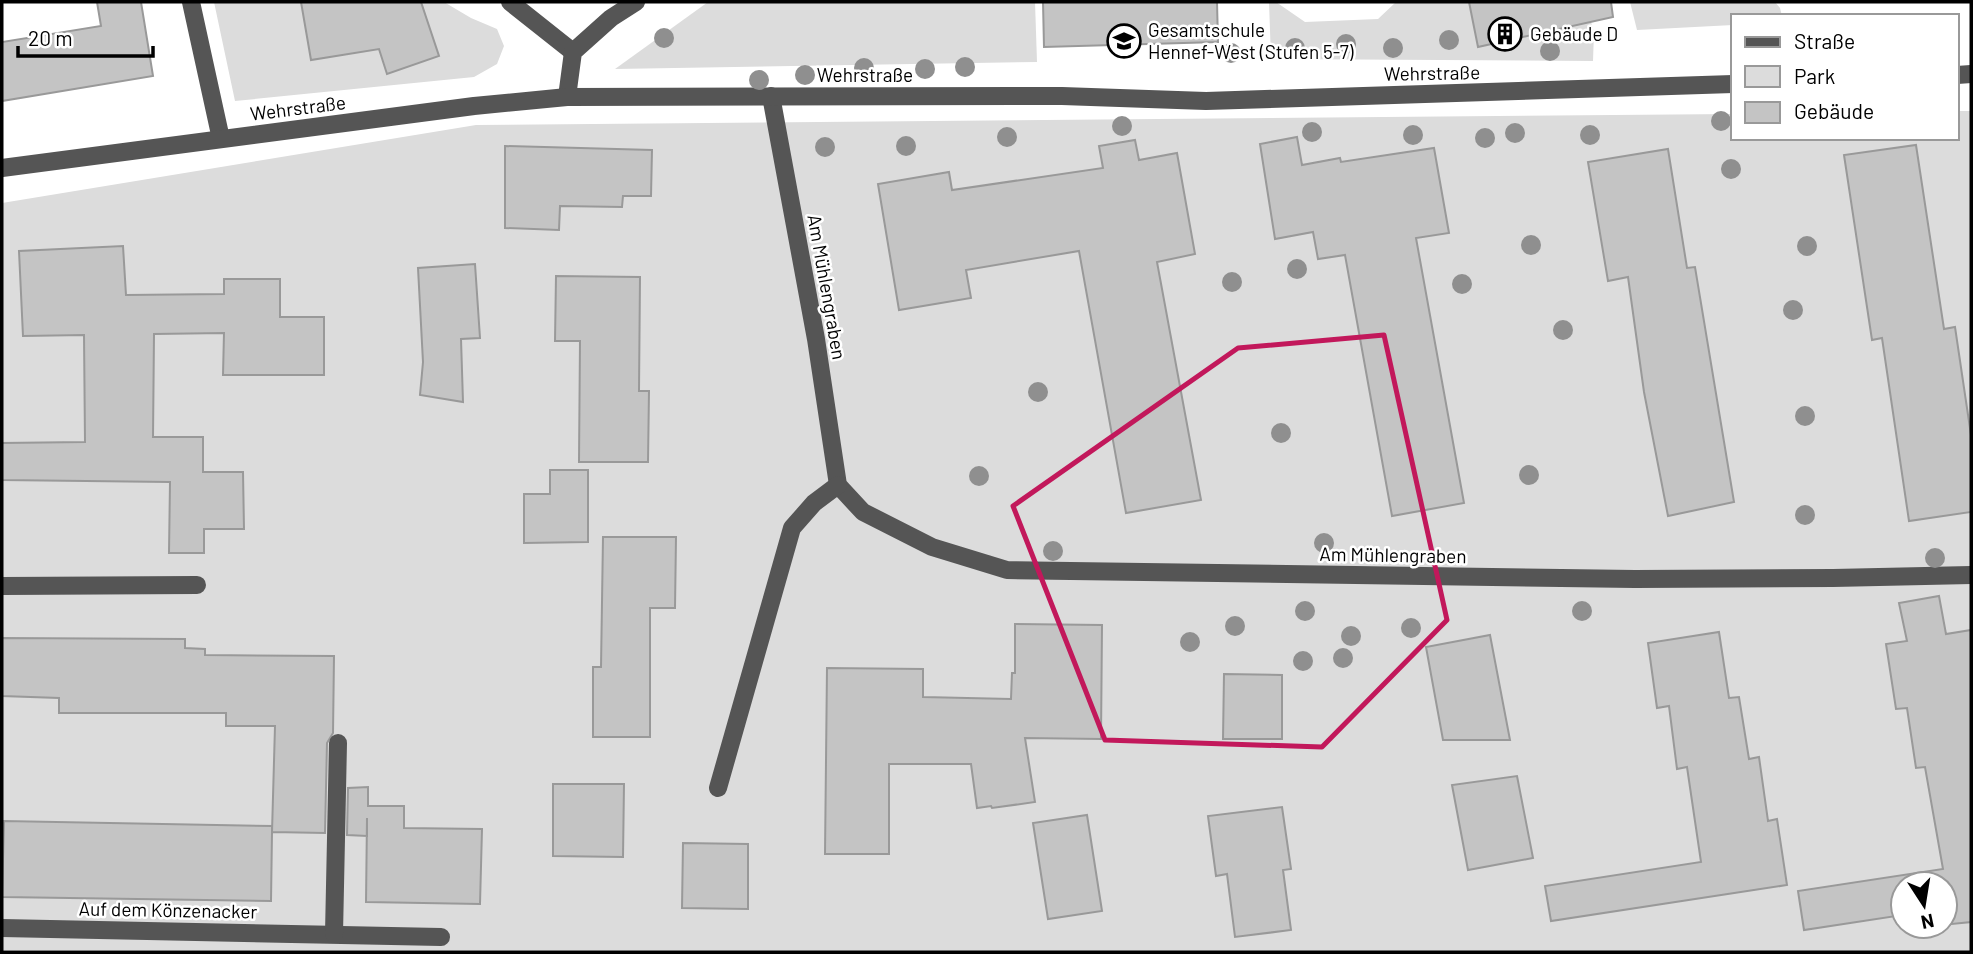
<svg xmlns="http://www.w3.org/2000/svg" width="1973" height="954" font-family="Barlow,sans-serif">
<rect width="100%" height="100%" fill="#fff"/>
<g fill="#dcdcdc" fill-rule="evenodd">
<polygon points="214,2 444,2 471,18 497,29 504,46 497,64 474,77 235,101"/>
<polygon points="708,2 1035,2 1037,62 615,69"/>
<polygon points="1269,2 1276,2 1305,22 1378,19 1396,2 1469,2 1479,47 1591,22 1594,32 1593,61 1271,59"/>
<polygon points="1630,2 1775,2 1780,8 1782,16 1733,16 1733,25 1637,30"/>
<path d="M1957 111H1971V952L2 950V203L476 125 1733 114V138H1957ZM1903 884H1945V926H1903Z"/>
</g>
<g fill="#c4c4c4" stroke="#999" stroke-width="2">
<polygon points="97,2 141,2 153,76 2,101 2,42 101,26"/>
<polygon points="301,2 421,2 439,56 387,74 379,49 311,60"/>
<polygon points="1043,2 1217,2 1218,42 1044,47"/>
<polygon points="1469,2 1611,2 1613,17 1478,47"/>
<polygon points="1297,137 1302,165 1340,158 1341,162 1434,148 1449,233 1416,238 1464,503 1392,516 1345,255 1318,259 1313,232 1275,239 1260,144"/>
<polygon points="1135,140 1139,160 1177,153 1195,254 1157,262 1201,500 1126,513 1079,251 966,270 971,298 899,310 878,184 949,172 952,190 1103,168 1099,146"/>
<polygon points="1916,145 1944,329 1955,327 1971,435 1971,512 1909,521 1882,338 1872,340 1844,155"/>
<polygon points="505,146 652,150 651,196 623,196 622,207 560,206 559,230 505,228"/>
<polygon points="1668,149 1687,268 1695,267 1734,502 1668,516 1644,392 1628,277 1608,281 1588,162"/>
<polygon points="123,246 126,295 224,294 224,279 280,279 280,317 324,317 324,375 223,375 224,333 154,334 153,437 203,437 203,472 243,472 244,529 204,529 204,553 169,553 170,482 2,480 2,443 85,442 84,335 23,336 19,251"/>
<polygon points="475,264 480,338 461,339 463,402 420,395 423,362 418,268"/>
<polygon points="556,276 640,277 639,391 649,391 648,462 579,462 580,341 555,341"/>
<polygon points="550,470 588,470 588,542 524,543 524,494 550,494"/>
<polygon points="603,537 676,537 675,608 650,608 650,737 593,737 593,667 601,667"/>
<polygon points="1939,596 1946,634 1971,630 1971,922 1952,924 1949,908 1945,908 1945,884 1903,884 1903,915 1804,930 1798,891 1943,869 1925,767 1916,768 1907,708 1896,709 1886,644 1907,641 1899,603"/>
<polygon points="1015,624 1102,625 1101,739 1025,738 1035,802 992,808 991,806 977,808 971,764 889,764 889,854 825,854 827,668 923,669 923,697 1011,699 1012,673 1015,673"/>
<polygon points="1719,632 1729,698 1739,697 1749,759 1759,757 1768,821 1777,819 1787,885 1551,921 1545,886 1701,862 1687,767 1677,769 1669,706 1657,708 1648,643"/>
<polygon points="1490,635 1510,740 1443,740 1426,647"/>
<polygon points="2,638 185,639 185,648 205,649 205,655 334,656 333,733 327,743 325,833 272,832 271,901 2,897 4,821 272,826 272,832 275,726 226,726 226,713 59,713 59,698 2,696"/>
<polygon points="1224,674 1282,675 1282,739 1223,739"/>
<polygon points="1517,776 1533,858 1468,870 1452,785"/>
<polygon points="553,784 624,784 623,857 553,856"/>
<polygon points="368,787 368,806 404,806 404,828 482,829 480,904 366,902 367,818 367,836 347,835 348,788"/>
<polygon points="1282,807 1291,869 1283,870 1291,930 1235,937 1227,874 1216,876 1208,816"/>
<polygon points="1087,815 1102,911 1048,919 1033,823"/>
<polygon points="683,843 748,844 748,909 682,908"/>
</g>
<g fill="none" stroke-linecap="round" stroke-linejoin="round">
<g stroke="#555" stroke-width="18">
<polyline points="191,2 221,139"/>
<polyline points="510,2 573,52"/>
<polyline points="1957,75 1971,74"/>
<polyline points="771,96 816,339 838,485 863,512 932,547 1007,570 1635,579 1833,578 1971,575"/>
<polyline points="567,97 573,52 611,18 636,2"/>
<polyline points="2,168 474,106 567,97 1062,96 1206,101 1733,84"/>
<polyline points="2,586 197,585"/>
<polyline points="718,788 792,528 814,503 838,485"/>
<polyline points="2,928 441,937"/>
<polyline points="334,934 338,743"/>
</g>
</g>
<g fill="#8f8f8f">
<circle cx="664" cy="38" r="10"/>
<circle cx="1449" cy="40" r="10"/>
<circle cx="1346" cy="44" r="10"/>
<circle cx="1295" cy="48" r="10"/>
<circle cx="1393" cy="48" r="10"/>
<circle cx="1550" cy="51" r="10"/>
<circle cx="1231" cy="53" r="10"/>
<circle cx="965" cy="67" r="10"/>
<circle cx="864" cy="68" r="10"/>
<circle cx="925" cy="69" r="10"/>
<circle cx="805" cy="75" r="10"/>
<circle cx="759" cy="80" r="10"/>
<circle cx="1721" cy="121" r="10"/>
<circle cx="1122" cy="126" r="10"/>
<circle cx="1312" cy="132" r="10"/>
<circle cx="1515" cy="133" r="10"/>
<circle cx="1413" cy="135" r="10"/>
<circle cx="1590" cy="135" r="10"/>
<circle cx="1007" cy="137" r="10"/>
<circle cx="1485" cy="138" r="10"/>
<circle cx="906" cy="146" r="10"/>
<circle cx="825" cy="147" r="10"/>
<circle cx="1731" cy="169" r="10"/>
<circle cx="1531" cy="245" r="10"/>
<circle cx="1807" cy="246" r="10"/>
<circle cx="1297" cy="269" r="10"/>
<circle cx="1232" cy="282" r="10"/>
<circle cx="1462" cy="284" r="10"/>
<circle cx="1793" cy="310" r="10"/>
<circle cx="1563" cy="330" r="10"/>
<circle cx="1038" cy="392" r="10"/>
<circle cx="1805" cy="416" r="10"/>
<circle cx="1281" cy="433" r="10"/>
<circle cx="1529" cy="475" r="10"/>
<circle cx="979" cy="476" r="10"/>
<circle cx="1805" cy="515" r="10"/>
<circle cx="1324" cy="543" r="10"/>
<circle cx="1053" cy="551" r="10"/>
<circle cx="1935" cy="558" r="10"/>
<circle cx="1305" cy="611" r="10"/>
<circle cx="1582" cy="611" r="10"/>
<circle cx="1235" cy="626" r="10"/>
<circle cx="1411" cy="628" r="10"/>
<circle cx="1351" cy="636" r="10"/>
<circle cx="1190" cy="642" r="10"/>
<circle cx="1343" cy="658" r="10"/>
<circle cx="1303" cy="661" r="10"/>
</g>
<path fill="none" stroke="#c2185b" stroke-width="5" stroke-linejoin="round" d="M1384 335 1447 620 1322 747 1105 740 1013 506 1238 348Z"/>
<defs>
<symbol id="building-ring" viewBox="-11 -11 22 22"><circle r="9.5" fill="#fff" stroke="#000" stroke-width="1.5"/><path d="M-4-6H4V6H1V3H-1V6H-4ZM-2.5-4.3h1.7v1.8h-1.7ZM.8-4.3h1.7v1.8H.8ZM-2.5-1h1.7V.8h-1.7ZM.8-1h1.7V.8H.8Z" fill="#000"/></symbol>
<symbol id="school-ring" viewBox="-11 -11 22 22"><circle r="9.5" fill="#fff" stroke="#000" stroke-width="1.5"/><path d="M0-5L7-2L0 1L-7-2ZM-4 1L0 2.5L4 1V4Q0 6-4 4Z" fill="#000"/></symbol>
</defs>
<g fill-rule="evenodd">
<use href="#building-ring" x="1486" y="15" width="38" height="38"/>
<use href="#school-ring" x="1105" y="22" width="38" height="38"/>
</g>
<g text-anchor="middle" stroke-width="5" stroke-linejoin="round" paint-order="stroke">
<g font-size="19" fill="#000" stroke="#fff" text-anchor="start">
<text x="1148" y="37">Gesamtschule<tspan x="1148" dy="22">Hennef-West (Stufen 5-7)</tspan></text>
<text x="1530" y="41">Gebäude D</text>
</g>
<g font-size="19" fill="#000" stroke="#fff">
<text transform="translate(1432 73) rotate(-1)" y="7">Wehrstraße</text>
<text x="865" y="82">Wehrstraße</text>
<text transform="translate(298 108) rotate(-7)" y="7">Wehrstraße</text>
<text transform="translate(827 287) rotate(80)" y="7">Am Mühlengraben</text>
<text transform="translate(1393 555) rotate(1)" y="7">Am Mühlengraben</text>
<text transform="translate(168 910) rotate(1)" y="7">Auf dem Könzenacker</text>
</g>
</g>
<rect width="1973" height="954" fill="none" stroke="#000000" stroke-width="7"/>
<rect x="1731" y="14" width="228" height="126" fill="#ffffff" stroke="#999999" stroke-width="2"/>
<rect x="1745" y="37" width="35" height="10" fill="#555555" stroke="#999999" stroke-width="2"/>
<text x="1794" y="49" font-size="21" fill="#000000">Straße</text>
<rect x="1745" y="66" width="35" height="21" fill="#dcdcdc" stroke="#999999" stroke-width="2"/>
<text x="1794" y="84" font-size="21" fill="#000000">Park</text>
<rect x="1745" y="102" width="35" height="21" fill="#c4c4c4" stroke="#999999" stroke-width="2"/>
<text x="1794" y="119" font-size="21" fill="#000000">Gebäude</text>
<g transform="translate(1924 905) rotate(168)"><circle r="33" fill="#ffffff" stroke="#999999" stroke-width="2"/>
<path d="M0-5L12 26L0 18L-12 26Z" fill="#000000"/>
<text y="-10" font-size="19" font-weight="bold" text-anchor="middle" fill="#000000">N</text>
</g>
<path d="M18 46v10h135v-10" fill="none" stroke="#000000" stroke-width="3.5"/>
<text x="28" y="46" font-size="21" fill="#000000" stroke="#ffffff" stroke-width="5" paint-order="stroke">20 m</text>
</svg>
